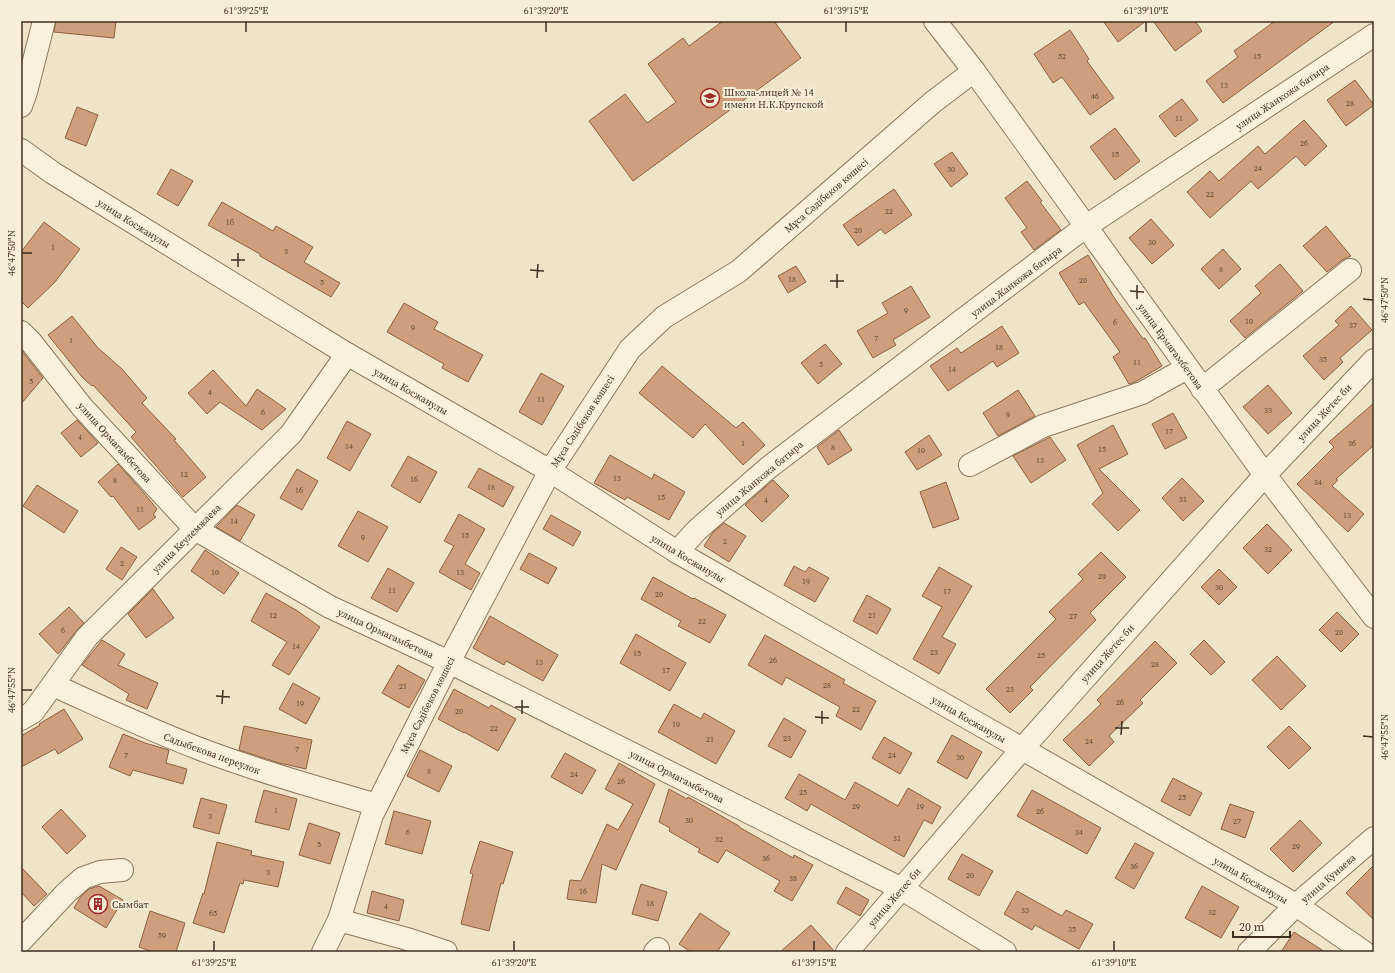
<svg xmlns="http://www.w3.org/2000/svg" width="1395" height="973" font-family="'Source Serif 4',serif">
<rect width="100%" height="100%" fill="#f0e4c8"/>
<g fill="#cf9f7d" stroke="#8d5f41">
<polygon points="56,21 116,21 114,38 54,32"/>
<polygon points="723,21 774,21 801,58 633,181 589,121 625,94 647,123 676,102 648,64 683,38 689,46"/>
<polygon points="1103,21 1146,21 1118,42"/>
<polygon points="1153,21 1195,21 1202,31 1175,51"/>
<polygon points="1275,21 1335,21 1223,103 1206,81 1238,57 1234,51"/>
<polygon points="1070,30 1089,59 1087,61 1114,98 1090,115 1062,77 1053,83 1034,54"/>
<polygon points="1355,80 1374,105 1346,126 1327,100"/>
<polygon points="1182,99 1198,120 1175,137 1159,116"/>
<polygon points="77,107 98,115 86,146 65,138"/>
<polygon points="1304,120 1327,146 1305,166 1296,156 1258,189 1251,181 1210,218 1187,192 1210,171 1219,181 1258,146 1265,154"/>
<polygon points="1115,128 1140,161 1115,180 1090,147"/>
<polygon points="952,152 968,174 951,187 934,164"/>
<polygon points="171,169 193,181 178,206 157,194"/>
<polygon points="1027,181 1042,201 1040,202 1061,230 1034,250 1021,232 1027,228 1005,198"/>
<polygon points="894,189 912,215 885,234 881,229 858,246 843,225"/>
<polygon points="222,202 273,231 276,226 313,247 304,262 340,283 331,297 260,256 260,254 208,225"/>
<polygon points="1151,219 1174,245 1152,264 1129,238"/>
<polygon points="44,222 80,249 55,282 28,308 21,301 21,252"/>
<polygon points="1326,226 1351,256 1342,260 1327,272 1303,246"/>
<polygon points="1223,249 1241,269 1219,289 1201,269"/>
<polygon points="1088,255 1115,299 1143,339 1145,338 1162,366 1135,382 1129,384 1113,357 1120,352 1084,302 1079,305 1059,273"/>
<polygon points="1280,264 1303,291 1245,338 1230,321 1261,293 1255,286"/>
<polygon points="796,266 806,282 788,293 778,276"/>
<polygon points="911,286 930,317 893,340 896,345 873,358 857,331 888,313 882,303"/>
<polygon points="404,303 438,322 434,329 483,355 468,382 442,368 444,364 387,332"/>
<polygon points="1351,306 1372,330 1340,358 1343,362 1324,380 1303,356 1339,325 1335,321"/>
<polygon points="72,316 98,348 122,369 147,398 142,403 176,439 174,440 206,477 183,497 131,437 136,432 93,385 92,386 82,377 48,335"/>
<polygon points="1002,326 1019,353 997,367 993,361 948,391 930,366 957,348 961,353"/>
<polygon points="825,344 842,364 818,384 801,363"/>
<polygon points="21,350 43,378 21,404"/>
<polygon points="662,366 736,428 743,422 765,445 743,465 705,424 693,438 639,393"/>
<polygon points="213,370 246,406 257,389 286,409 262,430 220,402 207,414 188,393"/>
<polygon points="541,373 564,386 542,425 519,412"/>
<polygon points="1268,385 1292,413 1268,434 1243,407"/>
<polygon points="1018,390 1035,416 998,436 983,413"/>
<polygon points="1374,403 1374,445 1336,479 1338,480 1332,486 1364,514 1348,532 1297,484 1334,447 1329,442"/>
<polygon points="1173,413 1187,438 1165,449 1152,424"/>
<polygon points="77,420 98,443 81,457 61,433"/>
<polygon points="347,421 371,434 350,471 327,458"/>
<polygon points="1113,425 1128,454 1099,469 1140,510 1118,531 1092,504 1103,493 1077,445"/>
<polygon points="839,430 852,450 828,465 817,447"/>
<polygon points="929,435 942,455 917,470 905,452"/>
<polygon points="1050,437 1066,460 1031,483 1013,456"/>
<polygon points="610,455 652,479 654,474 685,492 669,520 627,497 625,500 594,483"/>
<polygon points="408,456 437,472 420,503 391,486"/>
<polygon points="118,464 143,492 157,509 153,515 156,517 139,530 113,496 111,497 98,482"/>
<polygon points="479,468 514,487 503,507 468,487"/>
<polygon points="297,469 318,481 302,510 280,498"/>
<polygon points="1182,478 1204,501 1183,521 1162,498"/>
<polygon points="773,480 789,496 762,522 745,505"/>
<polygon points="946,482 959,519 933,528 920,492"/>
<polygon points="37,485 78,511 64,533 23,506"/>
<polygon points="237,505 255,515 240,541 216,527"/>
<polygon points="358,511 388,527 368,562 338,546"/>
<polygon points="459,514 485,529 465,564 480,573 471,590 439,572 454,546 444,541"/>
<polygon points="551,515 581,532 573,546 543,529"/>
<polygon points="724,523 746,536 729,562 704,546 713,532"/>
<polygon points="1267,524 1292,550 1268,574 1243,548"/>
<polygon points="121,547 137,557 122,580 106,569"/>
<polygon points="205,550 239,573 224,594 191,571"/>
<polygon points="1101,552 1126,577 1090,613 1096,620 1030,687 1033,690 1010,713 986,689 1056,619 1049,612 1083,579 1078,574"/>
<polygon points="529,553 557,568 548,584 520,569"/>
<polygon points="794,566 805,572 809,567 829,578 815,602 784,585"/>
<polygon points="939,567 972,586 942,637 956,644 939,674 913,659 942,607 922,596"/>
<polygon points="388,568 414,583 397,612 371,598"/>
<polygon points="1219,569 1237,587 1219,605 1201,587"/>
<polygon points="653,577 693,599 694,598 726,615 710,643 678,626 681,621 641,599"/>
<polygon points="153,589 174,618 146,638 128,614"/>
<polygon points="266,593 296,610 320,627 289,675 272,665 287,642 251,621"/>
<polygon points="867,595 891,609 877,634 853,621"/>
<polygon points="69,607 84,623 77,630 63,648 58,654 39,634"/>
<polygon points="1337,612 1359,634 1341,652 1319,630"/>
<polygon points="490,616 558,655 543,681 506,661 504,665 473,648"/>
<polygon points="636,634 686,663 670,691 620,663"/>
<polygon points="765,635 845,680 843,683 876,701 861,730 836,716 840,707 786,677 782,685 748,665"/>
<polygon points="102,640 125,654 118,665 158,683 147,709 126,700 129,694 82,665"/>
<polygon points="1204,640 1225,662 1211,675 1190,654"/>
<polygon points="1155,641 1177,663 1140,700 1143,703 1109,736 1114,742 1089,766 1063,740 1101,704 1097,700"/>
<polygon points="1277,656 1306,686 1281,710 1252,680"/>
<polygon points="398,665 425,680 409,708 382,693"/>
<polygon points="293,683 320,698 306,724 279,709"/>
<polygon points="454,689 489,708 491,705 516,719 498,751 464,732 464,733 438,719"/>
<polygon points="674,704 701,719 704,713 735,731 716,764 658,732"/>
<polygon points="64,709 83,739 58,754 55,749 21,767 21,736 40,725 39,724"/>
<polygon points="784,718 806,731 791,758 768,746"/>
<polygon points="244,726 312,740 306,769 279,763 239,750"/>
<polygon points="1289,726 1311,748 1289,769 1267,747"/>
<polygon points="123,734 145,743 169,750 166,763 187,769 183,784 133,770 130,776 109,767"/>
<polygon points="952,735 982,752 967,779 937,762"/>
<polygon points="884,737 912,753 900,774 872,758"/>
<polygon points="420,750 452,766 439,792 407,776"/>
<polygon points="565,753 596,770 582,794 551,777"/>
<polygon points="619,763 655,784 616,870 602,864 596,903 567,899 570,880 581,881 607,824 618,830 633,804 605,789"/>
<polygon points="799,774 845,800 855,782 898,806 908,788 941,807 932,824 924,820 904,857 811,804 807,811 785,798"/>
<polygon points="1173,778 1202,793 1190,816 1161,801"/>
<polygon points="669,789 687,799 688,797 709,809 739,826 739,827 793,858 794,855 813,865 792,901 774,891 780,881 726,850 718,863 698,852 700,849 669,831 670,828 659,822"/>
<polygon points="264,790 297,799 289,830 255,822"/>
<polygon points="1032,790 1101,828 1087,854 1017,816"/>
<polygon points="201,798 227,805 219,834 193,827"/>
<polygon points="1230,804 1254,812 1245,838 1221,829"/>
<polygon points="61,809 86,836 67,854 42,827"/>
<polygon points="394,811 431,821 422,854 385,844"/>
<polygon points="1300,820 1322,843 1293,872 1270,849"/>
<polygon points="309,823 340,833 330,864 299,855"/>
<polygon points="480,841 513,852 503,884 501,883 489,931 461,924 473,874 470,873"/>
<polygon points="217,842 252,851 251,855 284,862 278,887 244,880 243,884 240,883 224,933 193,923 203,893 204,894"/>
<polygon points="1135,843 1154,853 1134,889 1115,878"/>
<polygon points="962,854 993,871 979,896 948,879"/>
<polygon points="1374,865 1374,920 1346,893"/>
<polygon points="21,867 47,894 34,906 21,892"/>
<polygon points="641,884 667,892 658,921 632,914"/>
<polygon points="99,886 123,900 106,928 74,908 81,896 89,889"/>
<polygon points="1202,886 1239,907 1221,938 1185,918"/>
<polygon points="846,887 869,900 860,916 837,903"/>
<polygon points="372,891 404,900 399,921 367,913"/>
<polygon points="1017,891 1062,916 1066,910 1093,924 1079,949 1035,925 1032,930 1004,914"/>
<polygon points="150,911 185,923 176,952 153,952 139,947"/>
<polygon points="700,913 730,933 717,952 691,952 679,944"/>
<polygon points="811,925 835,952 780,952"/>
<polygon points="1294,932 1325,952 1281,952"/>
</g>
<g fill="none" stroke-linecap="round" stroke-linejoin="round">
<defs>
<g id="minor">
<polyline points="935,21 974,71 1265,475 1374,617"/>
<polyline points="21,106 26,92 44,21"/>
<polyline points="21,150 53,173 347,354 550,471 677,552 1296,905 1364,952"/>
<polyline points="21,332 31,342 82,407 195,529 330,607 449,662 902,889 1005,952"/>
<polyline points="1202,389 1350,270"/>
<polyline points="970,465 1043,426 1142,393 1187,368"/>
<polyline points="677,552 697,530 768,468 1085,227 1374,35"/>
<path d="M53 685C102 707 150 730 200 749 258 771 318 788 377 805"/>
<polyline points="21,719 33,712 87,637 291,434 347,354"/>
<polyline points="339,920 407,939 446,952"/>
<polyline points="21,941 66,893 83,878 100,872 122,870"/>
<polyline points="323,952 339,920 372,815 449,662 550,471 630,349 664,317 739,271 933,102 974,71"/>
<polyline points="655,952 658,949"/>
<polyline points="847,952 1022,749 1265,475 1374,360"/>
<polyline points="1249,952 1296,905 1374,838"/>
</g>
</defs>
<use href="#minor" stroke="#8d765c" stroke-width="24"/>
<use href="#minor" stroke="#faf1dc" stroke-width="22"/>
</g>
<path fill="none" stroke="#3d2e20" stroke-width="1.5" d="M246 32V22M546 32V22M846 32V22M1146 32V22M22 253H32M231 260H245M238 267V253M530 270 544 271M537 278 538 264M830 281H844M837 288V274M1130 291 1144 292M1137 299V285M1363 299 1373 300M22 690H32M216 696 230 697M222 704 223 690M515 707H529M522 714V700M815 717 829 718M822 724V711M1115 728H1129M1121 735 1122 721M1363 736 1373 737M214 951V941M514 951V941M814 951V941M1114 951V941"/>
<defs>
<symbol id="school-ring" viewBox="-11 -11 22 22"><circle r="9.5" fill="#f7eed8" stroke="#9e2a2b" stroke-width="1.5"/><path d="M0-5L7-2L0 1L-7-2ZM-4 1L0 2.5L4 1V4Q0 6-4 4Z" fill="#9e2a2b"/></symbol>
<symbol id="building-ring" viewBox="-11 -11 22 22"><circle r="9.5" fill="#f7eed8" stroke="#9e2a2b" stroke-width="1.5"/><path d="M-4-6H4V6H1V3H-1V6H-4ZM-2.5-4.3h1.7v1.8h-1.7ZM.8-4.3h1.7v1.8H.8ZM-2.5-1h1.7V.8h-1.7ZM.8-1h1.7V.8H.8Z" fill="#9e2a2b"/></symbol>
</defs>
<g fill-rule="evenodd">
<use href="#school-ring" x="699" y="87" width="22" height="22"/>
<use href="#building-ring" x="87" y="893" width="22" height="22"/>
</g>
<g text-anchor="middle" stroke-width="4" stroke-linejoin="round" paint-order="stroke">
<g font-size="8" fill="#624a37">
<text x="1062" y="59">52</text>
<text x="1257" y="59">15</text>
<text x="1224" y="88">13</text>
<text x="1095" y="99">46</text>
<text x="1350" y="106">28</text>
<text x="1179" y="121">11</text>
<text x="1304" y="146">26</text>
<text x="1115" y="157">15</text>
<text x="1258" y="171">24</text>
<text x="951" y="172">30</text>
<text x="1210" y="197">22</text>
<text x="889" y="214">22</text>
<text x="230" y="225">1б</text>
<text x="858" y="233">20</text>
<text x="1152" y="245">30</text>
<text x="53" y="250">1</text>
<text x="286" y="254">3</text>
<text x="1221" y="272">8</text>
<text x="792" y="282">18</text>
<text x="1083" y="283">20</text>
<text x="322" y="285">5</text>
<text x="906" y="313">9</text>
<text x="1249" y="324">10</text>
<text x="1115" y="325">6</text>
<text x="1353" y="328">37</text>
<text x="413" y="330">9</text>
<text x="876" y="341">7</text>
<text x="71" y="343">1</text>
<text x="999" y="350">18</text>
<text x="1323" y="362">35</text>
<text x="1137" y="365">11</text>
<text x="821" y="367">5</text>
<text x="952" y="372">14</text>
<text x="31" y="384">5</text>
<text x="210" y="395">4</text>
<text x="541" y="402">11</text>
<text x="1268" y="413">33</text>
<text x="263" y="415">6</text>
<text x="1008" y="417">9</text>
<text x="1169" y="434">17</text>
<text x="80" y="440">4</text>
<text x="743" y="446">1</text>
<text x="1352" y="446">36</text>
<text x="349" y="449">14</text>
<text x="833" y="450">8</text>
<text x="1102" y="452">15</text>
<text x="921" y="453">10</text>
<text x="1040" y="463">13</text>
<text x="184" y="477">12</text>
<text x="617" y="481">13</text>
<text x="414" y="482">16</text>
<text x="115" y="483">8</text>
<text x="1318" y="485">34</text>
<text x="491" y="490">18</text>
<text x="299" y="493">16</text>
<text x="661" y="500">15</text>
<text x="1183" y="502">31</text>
<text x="766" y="503">4</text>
<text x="140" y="512">11</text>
<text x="1347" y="518">13</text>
<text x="234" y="524">14</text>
<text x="465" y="538">15</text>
<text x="363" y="540">9</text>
<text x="725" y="544">2</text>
<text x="1268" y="552">32</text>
<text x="122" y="566">2</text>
<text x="215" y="575">10</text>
<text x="460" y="575">13</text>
<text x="1102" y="579">29</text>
<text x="806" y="584">19</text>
<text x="1219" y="590">30</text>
<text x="392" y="593">11</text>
<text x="947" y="594">17</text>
<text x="659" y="597">20</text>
<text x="273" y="618">12</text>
<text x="872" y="618">21</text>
<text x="1073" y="619">27</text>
<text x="702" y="624">22</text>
<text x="63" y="633">6</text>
<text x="1339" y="635">20</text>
<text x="296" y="649">14</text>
<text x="934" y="655">23</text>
<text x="637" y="656">15</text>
<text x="1041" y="658">25</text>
<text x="773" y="663">26</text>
<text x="539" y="665">13</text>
<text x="1155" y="667">28</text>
<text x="666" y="673">17</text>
<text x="827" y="688">28</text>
<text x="403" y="689">21</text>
<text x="1010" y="692">23</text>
<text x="1120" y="705">26</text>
<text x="300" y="706">19</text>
<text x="856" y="712">22</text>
<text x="459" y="714">20</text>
<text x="676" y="727">19</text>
<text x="494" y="731">22</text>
<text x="787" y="741">23</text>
<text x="710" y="742">21</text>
<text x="1089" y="744">24</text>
<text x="297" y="752">7</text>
<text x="126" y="758">7</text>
<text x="892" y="758">24</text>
<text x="960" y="760">30</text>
<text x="429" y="774">8</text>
<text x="574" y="777">24</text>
<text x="621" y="784">26</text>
<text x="803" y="795">25</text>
<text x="1182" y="800">25</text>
<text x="856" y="809">29</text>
<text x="920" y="809">19</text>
<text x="276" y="813">1</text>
<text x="1040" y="814">26</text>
<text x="210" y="819">3</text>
<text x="689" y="823">30</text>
<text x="1237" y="824">27</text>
<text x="408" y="835">6</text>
<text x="1079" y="835">34</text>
<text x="897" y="841">31</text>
<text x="719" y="842">32</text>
<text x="319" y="847">5</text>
<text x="1296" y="849">29</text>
<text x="766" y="861">36</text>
<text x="1134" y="869">36</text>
<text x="268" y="875">3</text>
<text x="970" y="878">20</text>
<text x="793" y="881">38</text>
<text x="583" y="894">16</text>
<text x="650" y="906">18</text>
<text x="386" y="909">4</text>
<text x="1025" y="913">33</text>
<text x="1212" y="915">32</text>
<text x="213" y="916">65</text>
<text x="1072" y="932">35</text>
<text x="162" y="938">59</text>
</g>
<g font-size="10" fill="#3d2e20" stroke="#f7eed8" text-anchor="start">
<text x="724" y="96">Школа-лицей № 14<tspan x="724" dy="12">имени Н.К.Крупской</tspan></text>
<text x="112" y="908">Сымбат</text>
</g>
<g font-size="10" fill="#3d2e20" stroke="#f7eed8">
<text transform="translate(1282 96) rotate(-34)" y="4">улица Жанкожа батыра</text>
<text transform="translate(826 195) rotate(-41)" y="4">Мұса Сәдібеков көшесі</text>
<text transform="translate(134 223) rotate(32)" y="4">улица Косжанулы</text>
<text transform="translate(1016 281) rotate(-37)" y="4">улица Жанкожа батыра</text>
<text transform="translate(1171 346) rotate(54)" y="4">улица Ермагамбетова</text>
<text transform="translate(411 391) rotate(30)" y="4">улица Косжанулы</text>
<text transform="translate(1324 412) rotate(-47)" y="4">улица Жетес би</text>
<text transform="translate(582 421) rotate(-57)" y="4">Мұса Сәдібеков көшесі</text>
<text transform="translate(115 442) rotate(48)" y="4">улица Ормагамбетова</text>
<text transform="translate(759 478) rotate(-40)" y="4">улица Жанкожа батыра</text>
<text transform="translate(186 538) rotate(-45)" y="4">улица Кеулемжаева</text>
<text transform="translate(688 558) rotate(31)" y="4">улица Косжанулы</text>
<text transform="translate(386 633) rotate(25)" y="4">улица Ормагамбетова</text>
<text transform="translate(1107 653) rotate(-48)" y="4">улица Жетес би</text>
<text transform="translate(427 705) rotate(-63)" y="4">Мұса Сәдібеков көшесі</text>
<text transform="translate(969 719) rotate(30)" y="4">улица Косжанулы</text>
<text transform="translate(212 753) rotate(20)" y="4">Садыбекова переулок</text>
<text transform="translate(677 776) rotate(27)" y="4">улица Ормагамбетова</text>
<text transform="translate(1328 878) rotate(-41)" y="4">улица Кунаева</text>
<text transform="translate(1251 880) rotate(30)" y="4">улица Косжанулы</text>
<text transform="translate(894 897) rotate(-49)" y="4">улица Жетес би</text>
</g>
</g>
<rect width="1395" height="973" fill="none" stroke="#f7eed8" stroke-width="44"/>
<path d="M1233 931v6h57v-6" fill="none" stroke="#3d2e20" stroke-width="2"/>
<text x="1239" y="931" font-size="12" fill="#3d2e20" stroke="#f7eed8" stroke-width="3" paint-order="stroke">20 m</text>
<rect x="22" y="22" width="1351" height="929" fill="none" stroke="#3d2e20" stroke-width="1.5"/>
<g font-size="10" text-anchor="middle" fill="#3d2e20">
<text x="246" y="14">61°39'25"E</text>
<text x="546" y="14">61°39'20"E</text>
<text x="846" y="14">61°39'15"E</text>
<text x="1146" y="14">61°39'10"E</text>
<text transform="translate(11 253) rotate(-90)" y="4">46°47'50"N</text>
<text transform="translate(1384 300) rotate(-90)" y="4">46°47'50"N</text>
<text transform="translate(11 690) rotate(-90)" y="4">46°47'55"N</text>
<text transform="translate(1384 737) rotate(-90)" y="4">46°47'55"N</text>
<text x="214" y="966">61°39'25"E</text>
<text x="514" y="966">61°39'20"E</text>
<text x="814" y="966">61°39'15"E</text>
<text x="1114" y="966">61°39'10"E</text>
</g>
</svg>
